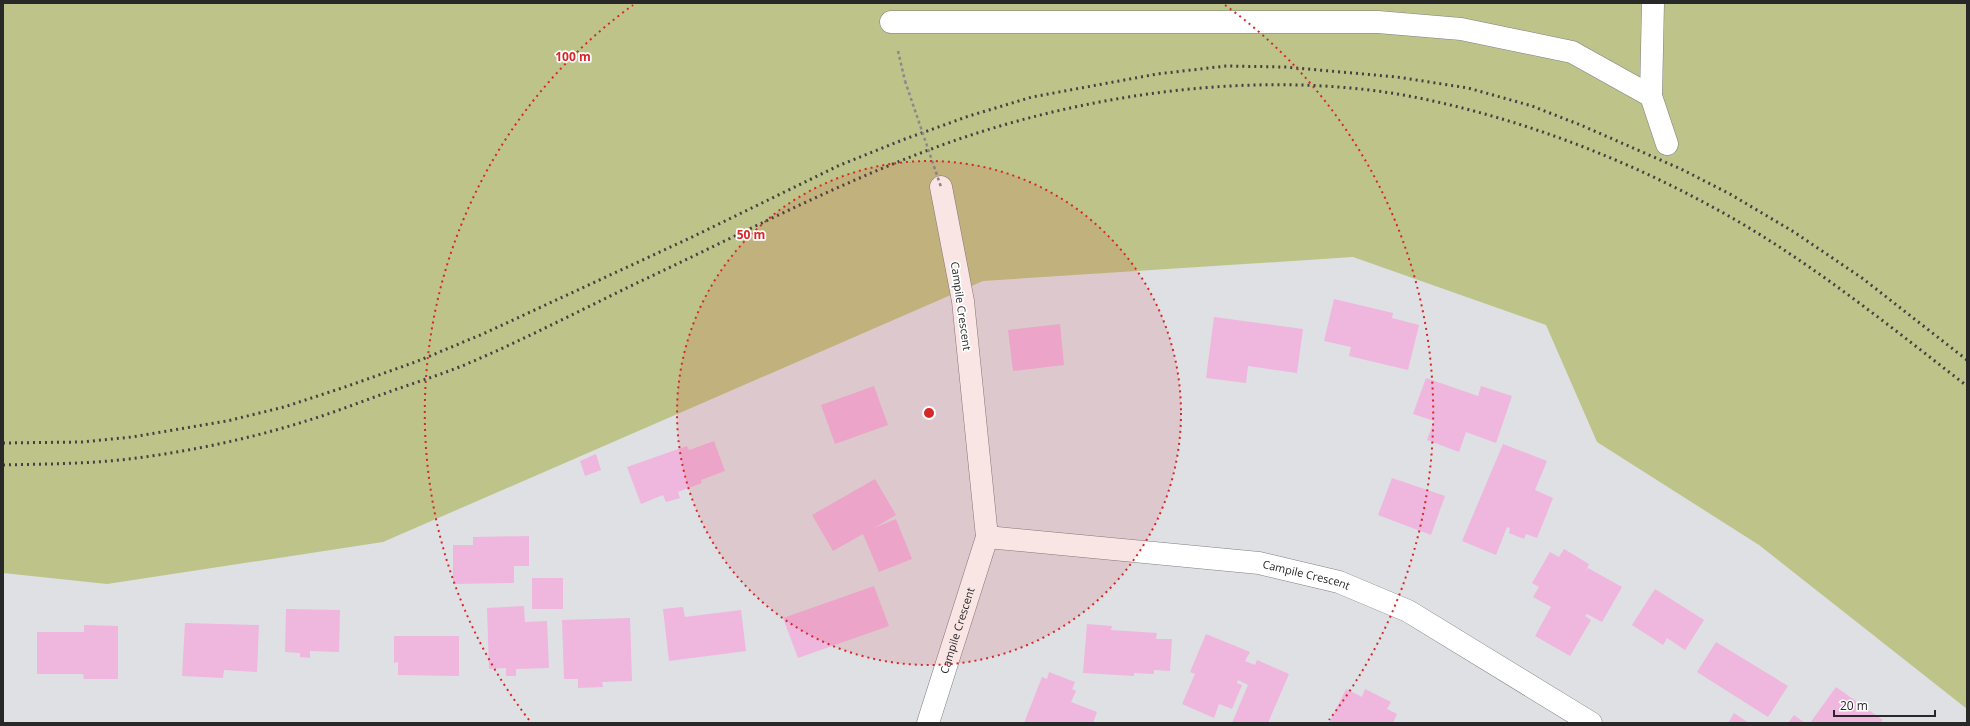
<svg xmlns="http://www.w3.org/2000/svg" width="1970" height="726" font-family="'Open Sans',sans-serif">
<rect width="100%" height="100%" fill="#dfe0e4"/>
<polygon fill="#bec489" points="3,3 1967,3 1967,709 1759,545 1597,442 1546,325 1353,257 983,281 383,542 107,584 3,573"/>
<g fill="#efb6de">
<polygon points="1334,299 1393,313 1392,318 1419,325 1408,370 1349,356 1351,347 1324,341"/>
<polygon points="1214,317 1303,329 1297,373 1248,366 1246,383 1206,378"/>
<polygon points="1060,324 1064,365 1013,371 1008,330"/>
<polygon points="1426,378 1478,396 1481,386 1512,396 1496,443 1466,432 1459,452 1427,440 1434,421 1413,414"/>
<polygon points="874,386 888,425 835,444 821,405"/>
<polygon points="714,441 725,471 701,480 702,483 678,492 680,498 666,502 663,495 641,504 627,467 687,446 689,450"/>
<polygon points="1503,444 1547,461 1535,490 1553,498 1537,538 1526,534 1524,539 1509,533 1510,528 1507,527 1496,555 1462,541"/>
<polygon points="596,454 601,470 585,476 580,461"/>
<polygon points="1392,478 1445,496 1431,535 1378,515"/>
<polygon points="875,479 896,515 874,528 896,519 912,559 879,572 863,534 833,551 812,515"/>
<polygon points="529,536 529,566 514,566 514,583 453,584 453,545 473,545 473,537"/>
<polygon points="1564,549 1589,564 1585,573 1588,568 1622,587 1602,622 1587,614 1585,616 1591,620 1570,656 1535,636 1551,607 1533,597 1539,587 1532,583 1550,552 1559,557"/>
<rect x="532" y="578" width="31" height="31"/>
<polygon points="874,586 889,626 798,658 783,618"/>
<polygon points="1655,589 1704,620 1685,650 1667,638 1663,645 1632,625"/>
<polygon points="524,606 525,622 547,621 549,668 516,669 516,676 506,676 506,668 489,669 487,608"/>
<polygon points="683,607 685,617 741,610 746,651 669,661 663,609"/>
<polygon points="286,609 340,610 339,652 310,651 310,658 300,657 300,653 285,652"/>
<polygon points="630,618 632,681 602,682 603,687 578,688 578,679 564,679 562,620"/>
<polygon points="185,623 259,625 257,672 224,670 223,678 182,676"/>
<polygon points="1087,624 1112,626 1111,630 1157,633 1156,639 1172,639 1170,671 1154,670 1154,674 1134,673 1134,676 1083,673"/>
<polygon points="84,625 118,626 118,679 84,679 83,674 37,674 37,632 84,632"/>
<polygon points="1206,634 1250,652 1245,661 1255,665 1257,660 1289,674 1268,723 1232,723 1248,685 1238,680 1237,683 1242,685 1232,709 1219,704 1214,718 1182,704 1195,674 1190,672"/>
<polygon points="394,636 459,636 459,676 398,675 398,662 394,663"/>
<polygon points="1716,642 1788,686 1768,717 1697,672"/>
<polygon points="1049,672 1075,682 1072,689 1076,691 1071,702 1097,712 1093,723 1024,723 1042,677 1047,679"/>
<polygon points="1836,687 1883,720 1880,723 1810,723"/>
<polygon points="1346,689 1362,697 1365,689 1391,702 1387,709 1397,714 1393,723 1329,723"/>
<polygon points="1734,713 1749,723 1728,723"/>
<polygon points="1794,715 1805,723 1788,723"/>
</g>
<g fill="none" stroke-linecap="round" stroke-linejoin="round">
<defs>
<g id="street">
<polyline points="891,22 1378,22 1461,29 1572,52 1651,96 1667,144"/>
<polyline points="1651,96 1653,3"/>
<path id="s1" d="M987 537 1259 563 1339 582 1408 611 1591 723"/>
<path id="s2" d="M928 723 987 537 963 301 941 187"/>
</g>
</defs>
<use href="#street" stroke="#7e7f83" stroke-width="23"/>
<polyline stroke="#898a8c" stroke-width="2.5" stroke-dasharray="3 3" stroke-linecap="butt" points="898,51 905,81"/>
<use href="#street" stroke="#fff" stroke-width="22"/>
<g stroke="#424244" stroke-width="3" stroke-dasharray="2 4" stroke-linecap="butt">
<polyline points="3,443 82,442 132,437 227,421 284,407 348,386 418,361 485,333 690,238 840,165 905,139 969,116 1032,97 1157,74 1226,66 1285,67 1397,77 1468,88 1532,106 1583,126 1681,169 1730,194 1794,232 1862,278 1967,360"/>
<path d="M3 465C42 464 81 464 120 460 182 453 246 440 306 421 333 413 360 402 386 393 416 382 447 373 476 360 531 336 585 308 639 282 748 231 854 174 968 136 1107 90 1275 69 1419 98 1530 121 1636 163 1734 219 1817 267 1892 328 1967 386"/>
</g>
<polyline stroke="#898a8c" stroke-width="2.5" stroke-dasharray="3 3" stroke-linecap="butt" points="905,81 941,187"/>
</g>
<circle cx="929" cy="413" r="252" fill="#d62828" fill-opacity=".12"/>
<g fill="none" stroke="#d62828" stroke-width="2" stroke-dasharray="2 4">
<circle cx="929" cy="413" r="252"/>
<path d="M529 720A504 504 0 0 1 633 5M1225 5A504 504 0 0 1 1329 720"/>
</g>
<g text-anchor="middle" stroke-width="3.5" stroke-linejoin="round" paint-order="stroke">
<g font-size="11" fill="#282829" stroke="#fff">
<text transform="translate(961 306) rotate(82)" y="4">Campile Crescent</text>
<text dy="4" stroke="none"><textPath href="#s1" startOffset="322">Campile Crescent</textPath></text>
<text dy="4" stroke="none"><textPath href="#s2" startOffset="97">Campile Crescent</textPath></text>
</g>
</g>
<circle cx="929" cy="413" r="6" fill="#d62828" stroke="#fff" stroke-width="2"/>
<g font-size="12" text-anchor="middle" font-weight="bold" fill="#d62828" stroke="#fff" stroke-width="3.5" stroke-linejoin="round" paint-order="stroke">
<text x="573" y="61">100 m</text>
<text x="751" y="239">50 m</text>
</g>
<rect width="1970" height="726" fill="none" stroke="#282829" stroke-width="8"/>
<path d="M1834 710v6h101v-6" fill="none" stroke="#282829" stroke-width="2"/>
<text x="1840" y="710" font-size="12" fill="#282829" stroke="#ffffff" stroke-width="3" paint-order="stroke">20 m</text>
</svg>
